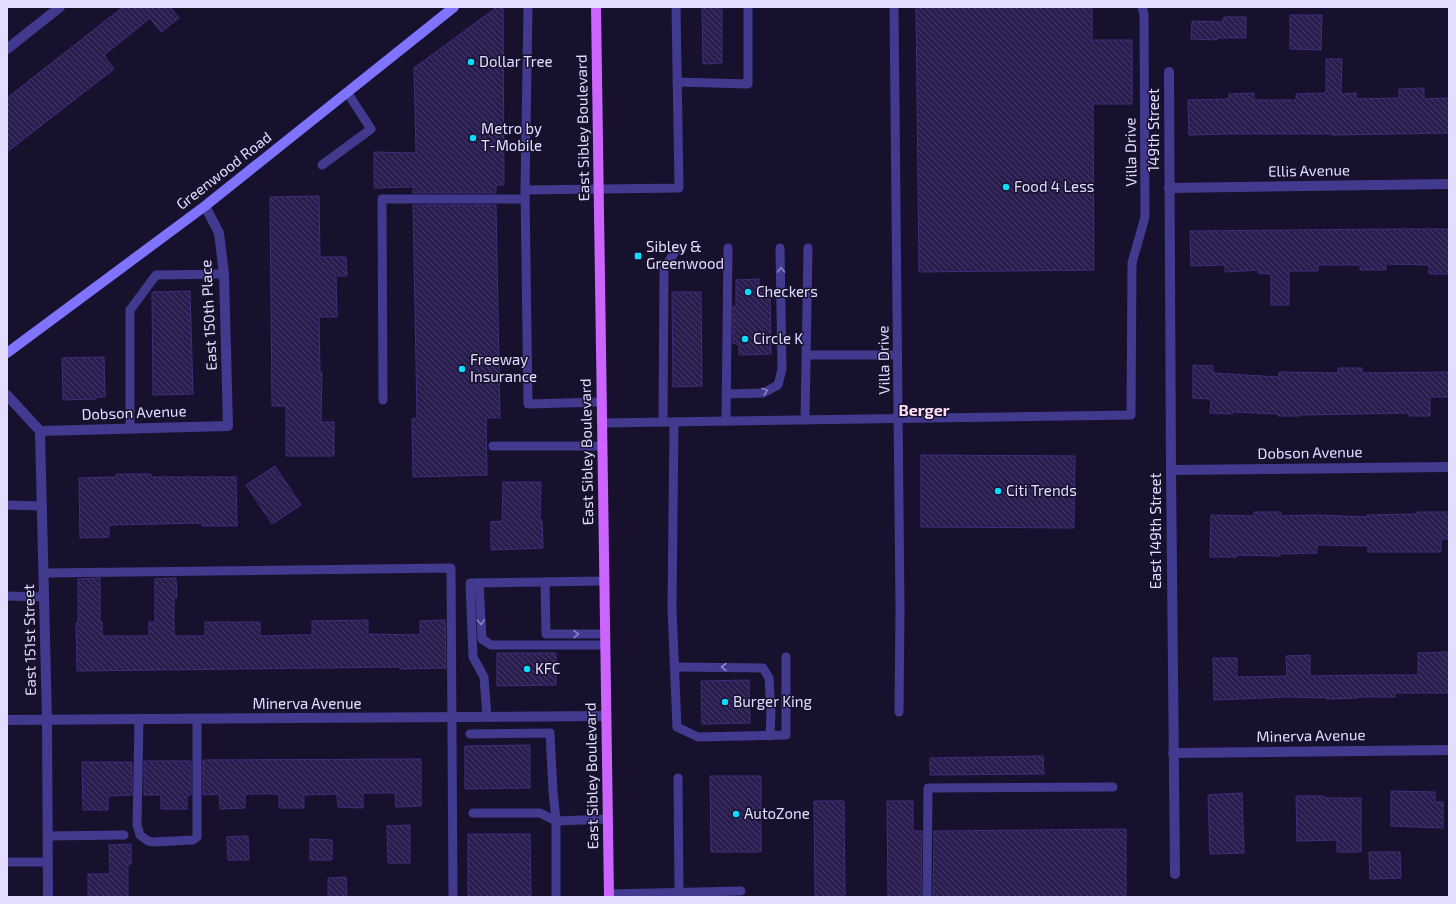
<svg xmlns="http://www.w3.org/2000/svg" width="1456" height="904" font-family="'Exo 2',sans-serif">
<defs>
<pattern id="building-back-hatch" width="6" height="6" patternUnits="userSpaceOnUse"><rect width="6" height="6" fill="#291c4f"/><path d="M-1 5l2 2M0 0l6 6M5-1l2 2" fill="none" stroke="#483d69"/></pattern>
</defs>
<rect width="100%" height="100%" fill="#17112d"/>
<g fill="url(#building-back-hatch)" stroke="#402d7c">
<polygon points="123,7 170,7 179,18 161,32 150,18 104,55 114,69 7,152 7,98"/>
<polygon points="497,7 503,7 504,185 496,185 496,193 413,193 413,187 374,188 374,152 416,153 414,68"/>
<polygon points="702,7 721,7 722,9 722,63 703,64"/>
<polygon points="916,7 1092,7 1092,40 1132,40 1132,104 1093,104 1094,270 919,272"/>
<polygon points="1290,15 1322,15 1321,50 1290,49"/>
<polygon points="1224,17 1246,17 1246,38 1217,38 1217,40 1191,39 1192,21 1223,22"/>
<polygon points="1326,59 1342,59 1341,94 1356,93 1356,99 1399,98 1399,89 1424,88 1424,99 1449,98 1449,133 1332,135 1332,134 1230,134 1189,135 1188,100 1229,99 1229,94 1254,93 1254,100 1296,100 1296,94 1326,93"/>
<polygon points="319,196 320,257 346,257 347,276 336,276 337,317 319,317 320,372 322,372 321,422 334,422 334,456 286,456 286,406 272,406 270,197"/>
<polygon points="413,205 496,205 500,418 486,418 487,475 413,477 412,419 417,418"/>
<polygon points="1395,229 1449,229 1449,274 1429,274 1429,265 1386,264 1386,270 1360,270 1360,265 1318,265 1318,271 1289,271 1289,305 1271,305 1271,274 1258,273 1259,270 1225,272 1225,265 1191,266 1190,231"/>
<polygon points="759,279 759,288 770,288 771,354 739,355 739,345 733,343 733,306 736,306 736,280"/>
<polygon points="190,291 193,394 153,395 152,292"/>
<polygon points="672,292 701,292 702,386 673,387"/>
<polygon points="104,357 105,397 96,397 96,399 63,400 62,358"/>
<polygon points="1193,365 1213,366 1213,373 1279,377 1279,372 1338,373 1338,368 1362,368 1362,373 1449,372 1449,397 1430,397 1430,416 1409,416 1409,413 1300,415 1300,416 1278,416 1278,414 1233,412 1232,414 1210,413 1211,399 1193,398"/>
<polygon points="921,455 1075,456 1074,528 921,527"/>
<polygon points="275,466 301,505 272,524 246,485"/>
<polygon points="116,474 151,474 151,477 236,477 237,526 202,526 202,523 109,525 109,537 80,538 79,478 116,477"/>
<polygon points="503,482 541,482 540,520 542,520 543,548 491,550 491,522 502,521"/>
<polygon points="1254,512 1281,512 1281,516 1316,515 1367,517 1367,515 1417,514 1417,512 1449,512 1449,539 1441,539 1441,552 1368,552 1368,546 1317,545 1317,553 1280,554 1280,556 1236,555 1236,557 1210,557 1211,515 1254,516"/>
<polygon points="100,578 100,622 102,622 102,636 149,636 149,622 155,622 155,579 176,578 177,598 174,598 174,636 205,636 205,622 260,622 260,636 291,635 312,635 312,621 368,620 368,634 420,635 420,621 445,620 446,668 400,669 400,667 77,671 76,623 78,623 78,579"/>
<polygon points="1449,652 1449,693 1395,693 1395,697 1358,697 1358,698 1327,699 1327,698 1287,697 1214,700 1213,658 1237,658 1237,677 1287,676 1286,656 1310,655 1310,676 1372,675 1418,675 1418,653"/>
<polygon points="497,653 556,653 556,685 497,686"/>
<polygon points="749,680 750,723 702,724 701,681"/>
<polygon points="530,745 530,788 465,789 465,746"/>
<polygon points="1043,756 1044,774 930,775 930,758"/>
<polygon points="421,759 421,806 396,807 395,793 363,793 363,808 338,807 337,794 304,795 304,808 279,808 279,794 245,794 245,808 220,809 219,794 203,795 203,760"/>
<polygon points="144,761 191,761 191,795 187,795 187,809 161,809 161,795 144,795"/>
<polygon points="82,762 132,762 132,795 108,796 108,810 83,810"/>
<polygon points="710,776 761,776 761,852 711,852"/>
<polygon points="1391,791 1435,792 1435,802 1443,802 1443,828 1391,826"/>
<polygon points="1242,793 1244,853 1210,854 1208,795"/>
<polygon points="1296,796 1324,796 1324,798 1361,798 1361,852 1337,852 1337,840 1297,841"/>
<polygon points="814,801 844,801 845,897 815,897"/>
<polygon points="887,801 913,801 913,831 922,831 921,897 888,897"/>
<polygon points="410,825 410,863 388,863 387,826"/>
<polygon points="1126,829 1126,897 933,897 934,831"/>
<polygon points="468,834 530,834 531,897 468,897"/>
<polygon points="245,836 248,836 249,860 228,860 227,837"/>
<polygon points="310,839 332,840 332,860 310,860"/>
<polygon points="131,844 131,864 128,864 128,897 88,897 88,874 110,874 109,845"/>
<polygon points="1369,852 1400,852 1401,878 1370,879"/>
<polygon points="346,877 347,897 328,897 328,878"/>
</g>
<g fill="none" stroke-linecap="round" stroke-linejoin="round">
<g stroke="#413a8e" stroke-width="9">
<polyline points="894,7 900,609 899,712"/>
<polyline points="677,82 748,84 748,7"/>
<polyline points="322,165 371,129 347,92"/>
<polyline points="525,190 528,7"/>
<polyline points="806,355 897,355"/>
<polyline points="726,394 763,393 778,385 782,369 780,248"/>
<polyline points="383,400 382,199 525,199"/>
<polyline points="602,402 528,404 525,190 679,188 676,7"/>
<polyline points="805,420 808,248"/>
<polyline points="726,421 728,248"/>
<polyline points="663,422 664,268 677,249"/>
<polyline points="674,422 672,609 677,727 698,737 786,735 786,657"/>
<polyline points="602,423 1131,415 1132,263 1145,217 1144,14 1142,7"/>
<polyline points="130,429 130,310 156,275 224,274"/>
<polyline points="493,446 602,446"/>
<polyline points="7,505 42,506"/>
<polyline points="44,573 451,568 453,897"/>
<polyline points="545,582 546,634 605,634"/>
<polyline points="479,583 482,639 491,645 605,645"/>
<polyline points="7,596 44,597"/>
<polyline points="674,667 763,668 769,678 771,712 770,736"/>
<polyline points="487,717 484,677 473,657 470,583 604,581"/>
<polyline points="139,720 137,825 140,835 148,841 153,842 193,840 197,837 197,720"/>
<polyline points="470,734 550,733 553,791 556,821 556,897"/>
<polyline points="678,778 679,893"/>
<polyline points="473,813 540,813 556,821 608,819"/>
<polyline points="48,836 124,835"/>
<polyline points="7,862 48,862"/>
<polyline points="609,894 741,891"/>
<polyline points="927,897 928,788 1113,787"/>
</g>
<g stroke="#413a8e" stroke-width="10">
<polyline points="7,49 60,7"/>
<polyline points="1169,72 1171,470 1175,874"/>
<polyline points="1169,188 1449,184"/>
<polyline points="7,395 40,431 47,721 48,897"/>
<polyline points="40,431 228,426 224,274 219,233 205,206"/>
<polyline points="1171,470 1449,467"/>
<polyline points="7,720 606,716"/>
<polyline points="1173,753 1449,750"/>
</g>
<polyline stroke="#7e74ff" stroke-width="10" points="7,353 205,206 454,7"/>
<polyline stroke="#cc64ff" stroke-width="10" points="596,7 609,897"/>
</g>
<defs><path id="oneway-chevron" d="M-2-3.5L2.5 0L-2 3.5" fill="none" stroke-width="1.6" stroke-linecap="round" stroke-linejoin="round"/></defs>
<g stroke="#8a83c1">
<use href="#oneway-chevron" transform="translate(781 270) rotate(-91)"/>
<use href="#oneway-chevron" transform="translate(765 391) rotate(-20)"/>
<use href="#oneway-chevron" transform="translate(481 622) rotate(87)"/>
<use href="#oneway-chevron" transform="translate(576 634) rotate(-1)"/>
<use href="#oneway-chevron" transform="translate(724 667) rotate(-180)"/>
</g>
<g fill="#09dcff" stroke="#17112d" stroke-width="1.5">
<circle cx="471" cy="62" r="4"/>
<circle cx="473" cy="138" r="4"/>
<circle cx="1006" cy="187" r="4"/>
<rect x="634" y="252" width="8" height="8" rx="2"/>
<circle cx="748" cy="292" r="4"/>
<circle cx="745" cy="339" r="4"/>
<circle cx="462" cy="369" r="4"/>
<circle cx="998" cy="491" r="4"/>
<circle cx="527" cy="669" r="4"/>
<circle cx="725" cy="702" r="4"/>
<circle cx="736" cy="814" r="4"/>
</g>
<g text-anchor="middle" stroke-width="3" stroke-linejoin="round" paint-order="stroke">
<g font-size="15" fill="#e3ddff" stroke="#17112d" text-anchor="start">
<text x="479" y="67">Dollar Tree</text>
<text x="481" y="134">Metro by<tspan x="481" dy="17">T-Mobile</tspan></text>
<text x="1014" y="192">Food 4 Less</text>
<text x="646" y="252">Sibley &amp;<tspan x="646" dy="17">Greenwood</tspan></text>
<text x="756" y="297">Checkers</text>
<text x="753" y="344">Circle K</text>
<text x="470" y="365">Freeway<tspan x="470" dy="17">Insurance</tspan></text>
<text x="1006" y="496">Citi Trends</text>
<text x="535" y="674">KFC</text>
<text x="733" y="707">Burger King</text>
<text x="744" y="819">AutoZone</text>
</g>
<g font-size="15" fill="#e3ddff" stroke="#17112d">
<text transform="translate(583 128) rotate(-91)" y="5">East Sibley Boulevard</text>
<text transform="translate(1154 130) rotate(-90)" y="5">149th Street</text>
<text transform="translate(1131 152) rotate(-91)" y="5">Villa Drive</text>
<text transform="translate(224 171) rotate(-38)" y="5">Greenwood Road</text>
<text transform="translate(1309 171) rotate(-1)" y="5">Ellis Avenue</text>
<text transform="translate(209 315) rotate(-93)" y="5">East 150th Place</text>
<text transform="translate(884 360) rotate(-91)" y="5">Villa Drive</text>
<text transform="translate(134 413) rotate(-2)" y="5">Dobson Avenue</text>
<text transform="translate(587 452) rotate(-91)" y="5">East Sibley Boulevard</text>
<text transform="translate(1310 453) rotate(-1)" y="5">Dobson Avenue</text>
<text transform="translate(1156 531) rotate(-90)" y="5">East 149th Street</text>
<text transform="translate(30 640) rotate(-91)" y="5">East 151st Street</text>
<text x="307" y="709">Minerva Avenue</text>
<text transform="translate(1311 736) rotate(-1)" y="5">Minerva Avenue</text>
<text transform="translate(592 776) rotate(-91)" y="5">East Sibley Boulevard</text>
</g>
<g font-size="16" font-weight="bold" fill="#ffdff2" stroke="#17112d">
<text x="924" y="416">Berger</text>
</g>
</g>
<rect width="1456" height="904" fill="none" stroke="#e3ddff" stroke-width="16"/>
</svg>
